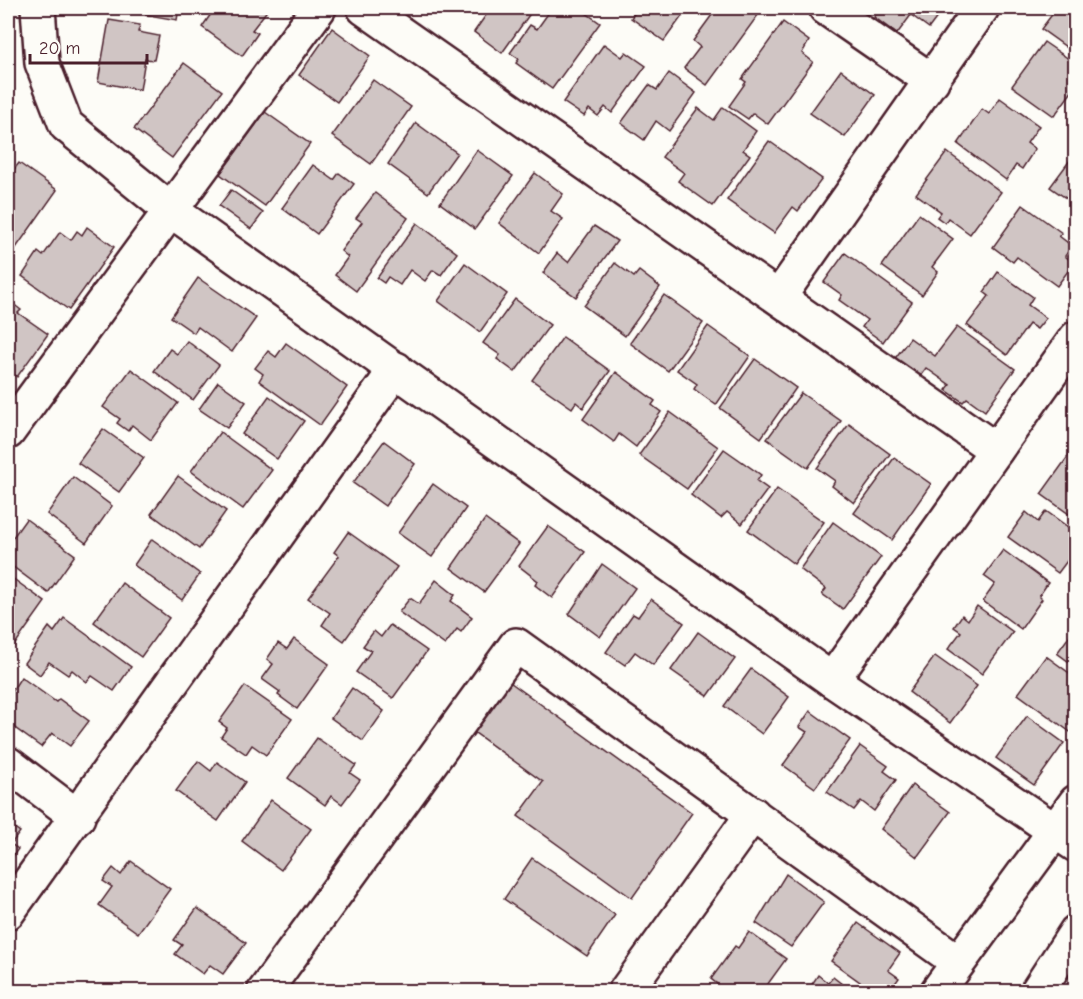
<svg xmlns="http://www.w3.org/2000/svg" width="1083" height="999" font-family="'Comic Neue',sans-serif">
<rect width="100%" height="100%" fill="#fdfcf7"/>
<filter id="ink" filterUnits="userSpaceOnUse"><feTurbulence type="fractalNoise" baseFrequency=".0167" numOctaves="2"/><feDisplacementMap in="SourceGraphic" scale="12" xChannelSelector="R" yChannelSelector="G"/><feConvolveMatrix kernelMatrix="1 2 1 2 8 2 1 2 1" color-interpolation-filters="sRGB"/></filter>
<g filter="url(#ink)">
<g fill="#d0c5c4" stroke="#4a1f2b" stroke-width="1.5">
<polygon points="121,8 179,8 177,20 120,10"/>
<polygon points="215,8 269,8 252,30 258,33 242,56 202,27"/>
<polygon points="491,8 534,8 502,53 474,32"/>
<polygon points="552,8 579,8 600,23 552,89 516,63 519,59 510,53 530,25 537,29"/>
<polygon points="638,8 688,8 664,41 631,18"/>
<polygon points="717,8 757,8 761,11 707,85 684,68 700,47 693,41"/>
<polygon points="881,8 944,8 929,28 911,15 897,34 874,17"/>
<polygon points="1057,8 1076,8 1076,54 1041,29"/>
<polygon points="109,20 140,25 138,32 159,36 154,60 145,59 140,90 98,82"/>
<polygon points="783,22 809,41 802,53 813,62 768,124 753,113 748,119 729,106 746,82 742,79"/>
<polygon points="332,28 370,56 337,102 299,75"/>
<polygon points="1044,42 1076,64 1076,86 1054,116 1012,86"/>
<polygon points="604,44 622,57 626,52 646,66 612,113 605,107 598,116 589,109 584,116 563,102"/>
<polygon points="184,63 222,91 172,158 134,129"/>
<polygon points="841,70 875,95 845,137 810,113"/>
<polygon points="669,73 696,93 669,131 656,121 644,140 621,123 649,85 657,90"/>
<polygon points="373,80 411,107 371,164 332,136"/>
<polygon points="1000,98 1039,126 1027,143 1035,149 1022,169 1016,165 1006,180 958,144 982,109 989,114"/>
<polygon points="723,107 756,131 743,150 750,155 713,206 678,181 684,173 662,157 698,108 714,120"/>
<polygon points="265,112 310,144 265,206 220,174"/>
<polygon points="416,123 457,153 428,193 388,164"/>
<polygon points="769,141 822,179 798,211 793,207 774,233 727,200"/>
<polygon points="477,150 513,176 475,229 440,203"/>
<polygon points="947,152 1001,192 970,234 948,218 945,223 937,217 941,212 916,194"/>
<polygon points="1076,152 1076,205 1050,187"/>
<polygon points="19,163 57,190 11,255 8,253 8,177"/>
<polygon points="313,165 334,180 339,173 354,184 317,234 282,208"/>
<polygon points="535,173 563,194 551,211 563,219 539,253 499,223"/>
<polygon points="231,190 263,213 251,229 219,206"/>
<polygon points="375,193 408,218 356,291 335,275 348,257 341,251 362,222 356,218"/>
<polygon points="1023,205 1062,233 1059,236 1072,246 1065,256 1074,263 1057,286 1017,257 1013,262 993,247"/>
<polygon points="919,214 953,239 932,267 938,272 922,295 882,266"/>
<polygon points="417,223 457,253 441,275 433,270 425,281 410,270 400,285 388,277 384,283 377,278"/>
<polygon points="594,226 617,241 576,297 543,273 557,253 568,262"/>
<polygon points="87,227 114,247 69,310 22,276 38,252 43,256 60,232 71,240 77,231 82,235"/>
<polygon points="845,253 912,302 883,342 862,327 867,320 839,300 842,295 824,282"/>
<polygon points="465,263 507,294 480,332 438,301"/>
<polygon points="615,263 634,277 639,271 660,287 625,336 584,306"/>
<polygon points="998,272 1033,297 1028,305 1046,318 1037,329 1029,324 1007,355 967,325 989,296 984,292"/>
<polygon points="198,278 256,318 232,352 198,327 194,333 171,317"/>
<polygon points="664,295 703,323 668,371 630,343"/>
<polygon points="515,299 550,325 515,372 497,359 500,355 483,343"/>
<polygon points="8,300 21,310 18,313 48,334 17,377 8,370"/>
<polygon points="708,326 750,356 716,405 694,389 697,384 677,370"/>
<polygon points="957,327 1015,369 985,411 967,398 963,402 946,390 950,385 926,368 918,379 893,361 910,338 935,356"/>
<polygon points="563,337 610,371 583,408 576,402 572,408 532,380"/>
<polygon points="187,341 219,365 193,400 154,371 170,349 177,354"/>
<polygon points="286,343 347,387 320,425 259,381 263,374 255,368 268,351 276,357"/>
<polygon points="755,359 796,388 761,438 720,408"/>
<polygon points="131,369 178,403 151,440 132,425 128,431 117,423 120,419 103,407"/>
<polygon points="616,372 655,401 652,405 661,412 636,447 619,434 614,442 583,419"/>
<polygon points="218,382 246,402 227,428 199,409"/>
<polygon points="801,393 841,421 808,468 767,439"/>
<polygon points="269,396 304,421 277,459 242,434"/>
<polygon points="670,412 718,447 687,489 639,455"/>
<polygon points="849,424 890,454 854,503 832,486 835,481 817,468"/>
<polygon points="103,429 144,458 119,492 78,463"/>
<polygon points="220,432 272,470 243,509 191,471"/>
<polygon points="384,441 415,464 385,506 353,483"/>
<polygon points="724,449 761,475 757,481 768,489 742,524 727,512 721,518 691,495"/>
<polygon points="1072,451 1076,453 1076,519 1041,494"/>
<polygon points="894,458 931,484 892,540 854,513"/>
<polygon points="178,476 226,511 199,549 151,514"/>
<polygon points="73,477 112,506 86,543 47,514"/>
<polygon points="433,484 466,508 432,557 398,533"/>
<polygon points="777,489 824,522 794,564 748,530"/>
<polygon points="1046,511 1076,533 1076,549 1058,573 1008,537 1026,512 1038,522"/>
<polygon points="26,519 75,555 48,593 8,563 8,544"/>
<polygon points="485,519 519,544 484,592 451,568"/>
<polygon points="833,522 881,557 843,609 822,594 826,589 800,569"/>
<polygon points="548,526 585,552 552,598 535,585 538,581 519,566"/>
<polygon points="348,532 397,567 344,641 322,625 330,613 308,598 339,556 334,552"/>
<polygon points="152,539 200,574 182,600 134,565"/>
<polygon points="1003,550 1048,583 1039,596 1042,599 1021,629 983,601 995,584 984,576"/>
<polygon points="602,564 635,588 600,637 569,614"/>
<polygon points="8,575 45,602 13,647 8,644"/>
<polygon points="436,580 455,595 451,601 472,617 461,632 457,629 445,645 399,612 410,598 419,604"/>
<polygon points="122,583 169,618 141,657 94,622"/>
<polygon points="651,599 684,623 653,665 635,652 625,665 606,652 633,614 638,617"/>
<polygon points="977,606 1013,632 982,674 948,649 961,632 954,627 962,615 968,620"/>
<polygon points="64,618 131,667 114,691 92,676 87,682 72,670 68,675 49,662 40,675 24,663 49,627 54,632"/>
<polygon points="390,625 427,651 393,698 356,672 371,651 363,646 374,631 381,637"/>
<polygon points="1076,627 1076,667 1057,653"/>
<polygon points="698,632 735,659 708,696 671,670"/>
<polygon points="294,639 329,664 297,709 278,695 280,692 262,679 273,664 267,659 278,643 287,649"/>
<polygon points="935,656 977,686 950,723 909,692"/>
<polygon points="1046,656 1076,678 1076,730 1073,734 1018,694"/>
<polygon points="751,669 789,697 762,734 724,706"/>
<polygon points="21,677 56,702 59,699 89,721 70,746 52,733 41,747 8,723 8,697"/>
<polygon points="507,680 692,813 632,898 518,816 543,782 471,730"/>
<polygon points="245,686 292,719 266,755 252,745 246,754 221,737 227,728 219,722"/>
<polygon points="352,688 384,711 363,741 331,718"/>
<polygon points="810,711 850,740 815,788 783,765 807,732 799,727"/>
<polygon points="1027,716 1064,743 1034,785 996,758"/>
<polygon points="317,738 356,765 350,773 360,780 342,804 331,796 325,805 288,778"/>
<polygon points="860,746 888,766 884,771 896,780 874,811 861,801 854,810 827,792"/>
<polygon points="198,761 211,771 217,762 245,782 218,821 176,791"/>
<polygon points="912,785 950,812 917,857 881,829"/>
<polygon points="271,800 311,829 281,870 242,841"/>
<polygon points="8,815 13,819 9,824 20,832 11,844 18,849 8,863"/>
<polygon points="532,858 615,915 587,956 504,899"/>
<polygon points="131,861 170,889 138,933 99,905 112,887 103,881 113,868 121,875"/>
<polygon points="786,874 824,902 791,947 756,923"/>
<polygon points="197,908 246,943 223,974 210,965 203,974 175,954 182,945 174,940"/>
<polygon points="858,923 900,953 888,970 899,978 889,992 874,992 831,961"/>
<polygon points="749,932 786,959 762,992 727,992 711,979 735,946 738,948"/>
<polygon points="818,975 828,983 833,977 852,992 807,992"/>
<polygon points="700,984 710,992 694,992"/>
</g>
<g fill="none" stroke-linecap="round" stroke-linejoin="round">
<defs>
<g id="minor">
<polyline points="38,8 42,63 66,125 169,209 832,680 1076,845"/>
<polyline points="364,8 996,450"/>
<polyline points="826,8 932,81"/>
<polyline points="779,297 982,8"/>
<polyline points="8,432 319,8"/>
<polyline points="832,680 1076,338"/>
<polyline points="8,764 78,817"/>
<polyline points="8,912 396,369"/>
<polyline points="264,992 516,645 958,962"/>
<polyline points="625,992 753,814"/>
<polyline points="937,992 1076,802"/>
<polyline points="1037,992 1076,932"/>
</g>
</defs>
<use href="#minor" stroke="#4a1f2b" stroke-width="38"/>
<use href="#minor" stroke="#fdfcf7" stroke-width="33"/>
</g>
</g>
<rect width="1083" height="999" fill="none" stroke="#fdfcf7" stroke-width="30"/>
<rect x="15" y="15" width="1053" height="969" fill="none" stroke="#4a1f2b" stroke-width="2" filter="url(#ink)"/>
<path d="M30 54v9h117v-9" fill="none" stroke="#4a1f2b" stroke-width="3"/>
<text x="39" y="54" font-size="18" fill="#4a1f2b" stroke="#fdfcf7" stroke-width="4.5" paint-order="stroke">20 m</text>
</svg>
